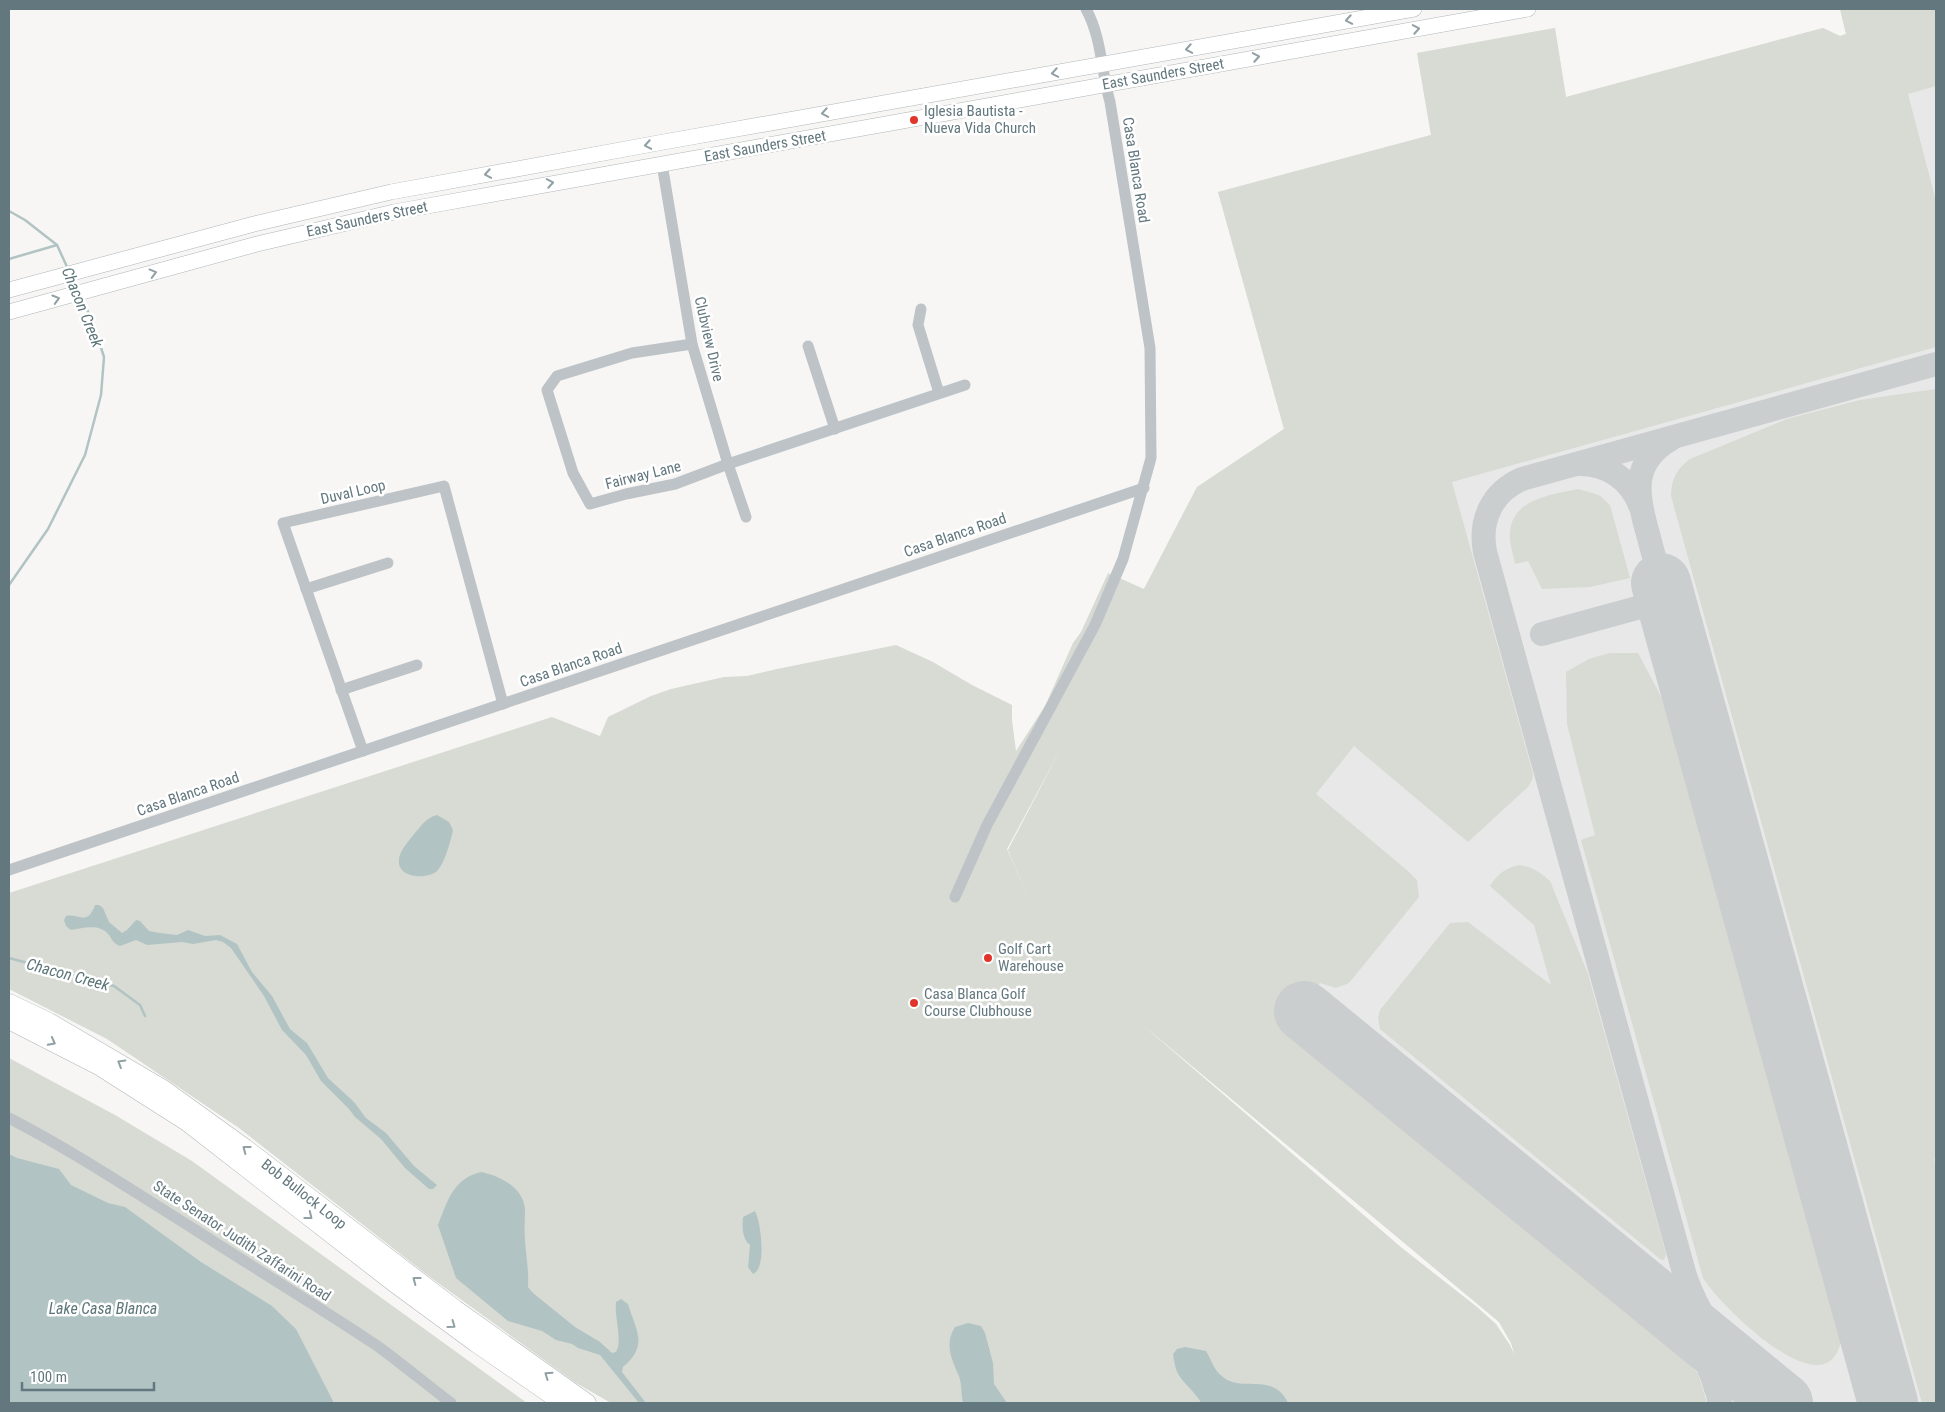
<svg xmlns="http://www.w3.org/2000/svg" width="1945" height="1412" font-family="'Roboto Condensed',sans-serif">
<rect width="100%" height="100%" fill="#f7f6f4"/>
<polygon fill="#e7e8e7" points="1840,9 1936,9 1936,1403 1511,1403 1517,1364 1511,1343 1499,1322 1083,975 1059,951 1041,926 1024,890 1008,850 1197,487 1284,429 1218,192 1431,135 1417,53 1555,28 1566,97 1823,28 1840,36 1846,34"/>
<g fill="#d7dbd3" fill-rule="evenodd">
<path d="M1840 9H1936V86L1908 94 1936 201V347L1452 482 1533 774 1532 780 1528 787 1468 842 1354 746 1316 794 1408 871 1417 880 1419 897 1349 983 1336 988 1320 983 1283 1029 1691 1366 1698 1374 1707 1403H611L576 1383 430 1277 239 1128 107 1039 9 989V893L552 717 600 736 608 717 651 696 671 689 724 677 747 676 777 669 896 645 933 662 972 685 1012 705V720L1016 751 1045 706 1073 643 1081 632 1108 573 1144 589 1197 487 1284 429 1218 192 1431 135 1417 53 1555 28 1566 97 1823 28 1840 36 1846 34ZM1066 739 1008 850 1036 914 1007 849ZM1138 1021 1499 1322 1511 1343 1515 1356 1510 1345 1496 1324 1477 1307 1402 1248Z"/>
<path d="M1936 389V1155L1934 1159 1936 1166V1403H1922L1671 496C1671 479 1677 469 1690 459L1787 419 1860 400Z"/>
<path d="M1578 489 1599 495 1610 505 1630 578 1590 587 1542 589 1528 561 1515 564C1513 554 1509 542 1510 532 1513 498 1552 495 1578 489Z"/>
<path d="M1610 653H1638L1666 706 1841 1340C1828 1412 1722 1308 1703 1278L1581 840 1595 835 1567 724 1566 672 1589 659Z"/>
<path d="M1519 865C1533 867 1540 872 1550 881L1588 974 1666 1254 1664 1260 1660 1259 1380 1029 1378 1018 1380 1010 1450 923 1468 922 1551 985 1534 925 1490 886C1499 873 1504 869 1519 865Z"/>
<polygon points="9,1058 115,1115 192,1161 527,1403 9,1403"/>
</g>
<g fill="#b2c3c4">
<path d="M437 815 449 822 453 830C451 840 445 862 438 870 429 880 397 879 399 860 399 851 409 841 414 834 422 825 426 818 437 815Z"/>
<path d="M95 905H99L103 908 109 922 122 933 127 930 136 920 140 921 149 931 160 933 177 935 188 930 205 936 220 935 237 944 252 972 272 996 290 1029 307 1043 328 1078 354 1102 366 1118 386 1133 414 1166 437 1185 433 1189H429L405 1168 381 1139 355 1117 349 1109 321 1081 306 1055 282 1030 264 996 231 948 223 942 216 940 193 944 182 942 147 945 136 940 120 946C113 943 113 941 109 935 100 923 83 928 71 930L66 926 64 920 66 916C79 913 87 927 95 905Z"/>
<polygon points="9,1154 17,1158 59,1169 71,1185 108,1203 125,1207 201,1262 272,1306 296,1329 334,1403 9,1403"/>
<path d="M481 1172C500 1176 523 1187 525 1209 525 1220 524 1230 525 1240 526 1256 529 1270 528 1287L533 1293 575 1327 600 1342 612 1353 616 1352C623 1340 614 1317 616 1302L621 1299 628 1304C636 1331 649 1345 623 1367L622 1372 646 1403H639L600 1355 578 1348 572 1344 556 1340 542 1331 508 1321 456 1278 438 1225C448 1200 453 1179 481 1172Z"/>
<path d="M755 1211C761 1222 767 1269 753 1274L748 1267 750 1245C742 1239 742 1226 743 1217Z"/>
<path d="M968 1323 981 1326 985 1333 993 1363 994 1384 1007 1403H963C961 1395 962 1384 959 1376 952 1360 944 1344 955 1327Z"/>
<path d="M1185 1347 1206 1351C1212 1360 1213 1370 1223 1377 1242 1393 1273 1371 1288 1403H1200V1401C1194 1391 1184 1384 1178 1374 1175 1368 1174 1360 1173 1354L1177 1349Z"/>
</g>
<g fill="none" stroke-linecap="round" stroke-linejoin="round">
<g stroke="#b2c3c4" stroke-width="2.5">
<polyline points="9,211 25,220 57,245 68,269"/>
<polyline points="9,259 57,245"/>
<polyline points="9,585 48,529 85,455 101,395 104,357 92,320 81,297"/>
<polyline points="9,958 114,986 140,1005 145,1016"/>
</g>
<g stroke="#cacecf" stroke-width="24">
<path d="M1580 464C1607 464 1630 479 1640 505"/>
<path d="M1661 583C1657 567 1652 550 1648 534 1637 496 1630 462 1671 439"/>
<polyline points="1542,634 1666,600"/>
<path d="M1647 1291C1663 1300 1680 1303 1685 1281"/>
<path d="M1671 1312C1692 1336 1708 1358 1716 1389"/>
<path d="M1720 1403C1711 1373 1727 1364 1753 1378 1722 1349 1699 1317 1685 1276L1485 552C1479 520 1492 492 1522 479L1936 364"/>
</g>
<g stroke="#cacecf" stroke-width="60">
<polyline points="1661,583 1888,1403"/>
<polyline points="1304,1011 1783,1403"/>
</g>
<defs>
<g id="major">
<polyline points="9,290 254,224 391,192 658,143 1414,9"/>
<polyline points="9,312 257,244 394,212 1528,9"/>
</g>
<g id="highway">
<polyline points="9,1003 49,1022 163,1089 245,1148 455,1309 587,1403"/>
<polyline points="9,1020 99,1066 187,1122 393,1282 476,1343 563,1403"/>
</g>
</defs>
<use href="#major" stroke="#afb6b8" stroke-width="16"/>
<use href="#highway" stroke="#b1b6b9" stroke-width="19"/>
<g stroke="#bdc3c6" stroke-width="11">
<polyline points="662,164 692,344 728,464 746,517"/>
<polyline points="921,309 918,325 939,393"/>
<polyline points="692,344 632,353 557,376 547,390 573,473 590,504 626,494 675,484 728,464 965,385"/>
<polyline points="808,346 835,429"/>
<polyline points="306,589 388,563"/>
<polyline points="341,690 417,665"/>
<polyline points="363,751 283,523 444,486 503,704"/>
<polyline points="9,870 1144,488"/>
<path d="M955 897 987 825 1095 625 1123 559 1151 458 1150 348 1110 102C1101 71 1102 38 1086 9"/>
<path d="M9 1118C73 1151 133 1191 194 1229 254 1268 316 1305 376 1345 401 1363 426 1384 451 1403"/>
</g>
<use href="#major" stroke="#fff" stroke-width="15"/>
<use href="#highway" stroke="#fff" stroke-width="18"/>
</g>
<defs><path id="oneway-chevron" d="M-2-3.5L2.5 0L-2 3.5" fill="none" stroke-width="1.6" stroke-linecap="round" stroke-linejoin="round" transform="scale(1.25)"/></defs>
<g stroke="#91a0a5">
<use href="#oneway-chevron" transform="translate(1349 20) rotate(170)"/>
<use href="#oneway-chevron" transform="translate(1416 29) rotate(-10)"/>
<use href="#oneway-chevron" transform="translate(1189 49) rotate(170)"/>
<use href="#oneway-chevron" transform="translate(1256 57) rotate(-10)"/>
<use href="#oneway-chevron" transform="translate(1055 73) rotate(170)"/>
<use href="#oneway-chevron" transform="translate(825 113) rotate(170)"/>
<use href="#oneway-chevron" transform="translate(648 145) rotate(170)"/>
<use href="#oneway-chevron" transform="translate(488 174) rotate(170)"/>
<use href="#oneway-chevron" transform="translate(550 183) rotate(-10)"/>
<use href="#oneway-chevron" transform="translate(153 273) rotate(-15)"/>
<use href="#oneway-chevron" transform="translate(56 299) rotate(-16)"/>
<use href="#oneway-chevron" transform="translate(52 1042) rotate(28)"/>
<use href="#oneway-chevron" transform="translate(121 1063) rotate(-149)"/>
<use href="#oneway-chevron" transform="translate(246 1149) rotate(-143)"/>
<use href="#oneway-chevron" transform="translate(309 1216) rotate(38)"/>
<use href="#oneway-chevron" transform="translate(416 1280) rotate(-143)"/>
<use href="#oneway-chevron" transform="translate(452 1325) rotate(36)"/>
<use href="#oneway-chevron" transform="translate(548 1375) rotate(-145)"/>
</g>
<g fill="#df352b" stroke="#fff" stroke-width="2">
<circle cx="914" cy="120" r="5"/>
<circle cx="988" cy="958" r="5"/>
<circle cx="914" cy="1003" r="5"/>
</g>
<g text-anchor="middle" stroke-width="5" stroke-linejoin="round" paint-order="stroke">
<g font-size="15" fill="#62777e" stroke="#fff">
<text transform="translate(1163 74) rotate(-10)" y="5">East Saunders Street</text>
<text transform="translate(765 146) rotate(-10)" y="5">East Saunders Street</text>
<text transform="translate(1136 170) rotate(81)" y="5">Casa Blanca Road</text>
<text transform="translate(367 219) rotate(-12)" y="5">East Saunders Street</text>
<text transform="translate(709 339) rotate(77)" y="5">Clubview Drive</text>
<text transform="translate(643 475) rotate(-14)" y="5">Fairway Lane</text>
<text transform="translate(353 492) rotate(-13)" y="5">Duval Loop</text>
<text transform="translate(955 535) rotate(-19)" y="5">Casa Blanca Road</text>
<text transform="translate(571 665) rotate(-19)" y="5">Casa Blanca Road</text>
<text transform="translate(188 794) rotate(-19)" y="5">Casa Blanca Road</text>
<text transform="translate(304 1194) rotate(38)" y="5">Bob Bullock Loop</text>
<text transform="translate(242 1241) rotate(33)" y="5">State Senator Judith Zaffarini Road</text>
</g>
<g font-size="15" fill="#62777e" stroke="#fff" text-anchor="start">
<text x="924" y="116">Iglesia Bautista -<tspan x="924" dy="17">Nueva Vida Church</tspan></text>
<text x="998" y="954">Golf Cart<tspan x="998" dy="17">Warehouse</tspan></text>
<text x="924" y="999">Casa Blanca Golf<tspan x="924" dy="17">Course Clubhouse</tspan></text>
</g>
<g font-size="16" font-style="italic" fill="#5d7679" stroke="#fff">
<text transform="translate(83 307) rotate(68)" y="6">Chacon Creek</text>
<text transform="translate(68 974) rotate(15)" y="6">Chacon Creek</text>
<text x="103" y="1314">Lake Casa Blanca</text>
</g>
</g>
<rect width="1945" height="1412" fill="none" stroke="#62777e" stroke-width="20"/>
<path d="M22 1382v8h132v-8" fill="none" stroke="#62777e" stroke-width="2.5"/>
<text x="30" y="1382" font-size="15" fill="#62777e" stroke="#ffffff" stroke-width="4" paint-order="stroke">100 m</text>
</svg>
